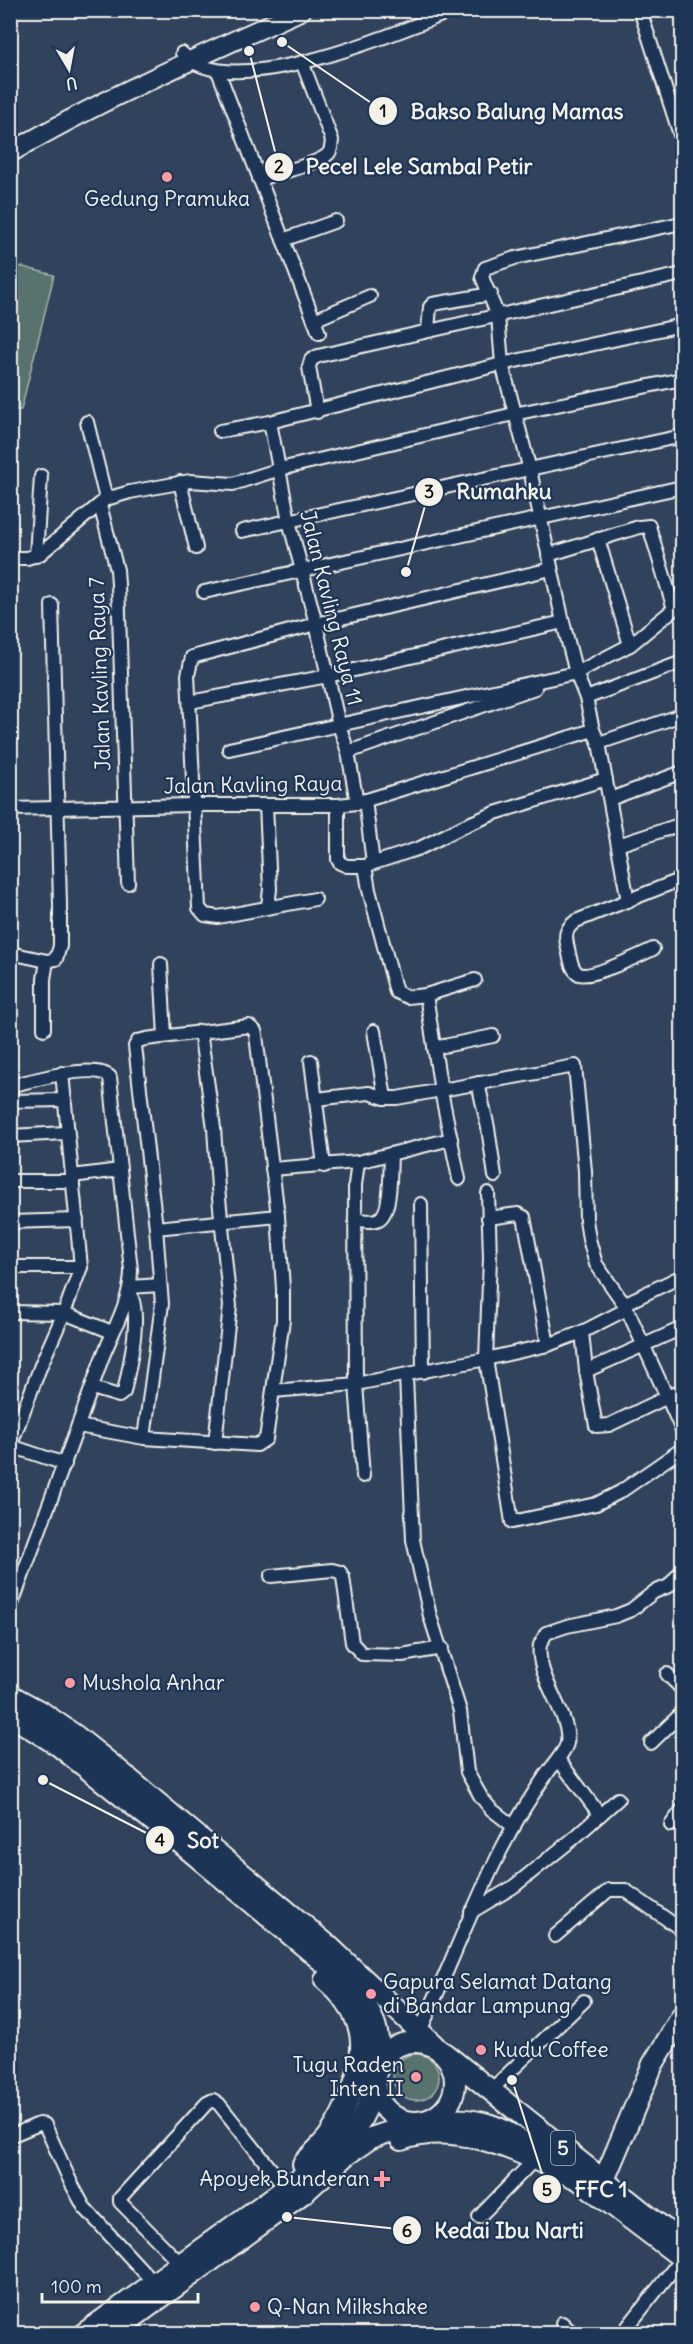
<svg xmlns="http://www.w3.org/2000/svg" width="693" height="2344" font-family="Delius,sans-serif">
<rect width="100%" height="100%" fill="#31425d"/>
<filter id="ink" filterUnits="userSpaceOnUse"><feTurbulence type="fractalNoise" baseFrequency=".0167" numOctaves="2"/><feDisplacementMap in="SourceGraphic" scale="12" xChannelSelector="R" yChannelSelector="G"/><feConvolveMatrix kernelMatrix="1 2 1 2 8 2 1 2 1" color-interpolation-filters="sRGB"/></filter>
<g filter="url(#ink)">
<g fill="#58726e" stroke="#a6b2ab" stroke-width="1.5">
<polygon points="11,264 54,275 21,410 11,410"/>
<circle cx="416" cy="2077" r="23"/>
</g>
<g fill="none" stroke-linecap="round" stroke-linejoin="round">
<defs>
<g id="minor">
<polyline points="640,10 682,141"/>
<polyline points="10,11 11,10"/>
<path d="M182 53C228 105 399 32 454 10"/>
<polyline points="218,71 319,333"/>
<path d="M259 179C274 174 319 164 328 154 332 150 331 146 332 140L302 62"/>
<polyline points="283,240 336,221"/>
<polyline points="314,320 370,296"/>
<polyline points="428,330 430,307 433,304 491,294"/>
<polyline points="317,412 309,367 311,360 318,356 682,274"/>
<polyline points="87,422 106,499"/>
<polyline points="270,422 289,521 316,624 339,725 348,752 357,803"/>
<polyline points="220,431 270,422 502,364 682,325"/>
<polyline points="180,482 196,548"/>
<polyline points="100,505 117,570 118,584 128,883"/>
<polyline points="242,531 682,436"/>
<polyline points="598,539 630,645"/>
<polyline points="548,555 639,527 649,526 674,609"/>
<polyline points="36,556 41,476"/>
<polyline points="10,558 27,558 40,554 106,499 130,492 190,481 233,484 280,469 514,414 682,379"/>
<polyline points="204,592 682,487"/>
<polyline points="586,698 682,662"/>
<polyline points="190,702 328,676 563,622"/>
<polyline points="599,743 682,715"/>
<polyline points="229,749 576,673 630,645 674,609 682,598"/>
<polyline points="348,752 535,688"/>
<polyline points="610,799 682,772"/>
<polyline points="365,800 373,863"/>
<polyline points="266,805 270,889 268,906"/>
<polyline points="338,805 338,860 340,863 347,866 365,866 369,890 396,992 407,997 426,995 441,1091 459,1179"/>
<polyline points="10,809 193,805 338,805 357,803 593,730"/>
<polyline points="618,845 682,824"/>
<polyline points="365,866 420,848 464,826 495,813 606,779"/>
<polyline points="315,899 218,917 205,915 199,908 188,675 192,657 316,624 551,569"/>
<polyline points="628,901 599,743 593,730 586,698 576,673 563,622 530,470 502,364 498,316 482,277 485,268 515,258 682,223"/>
<path d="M653 949C640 955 591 979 579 974 571 970 570 957 568 949 565 936 564 930 576 921L682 879"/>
<polyline points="10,953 47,961 56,959 60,946 60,903 52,605"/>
<polyline points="161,964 165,1036"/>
<polyline points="426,995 475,980"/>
<polyline points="44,1029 44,979 47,961"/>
<polyline points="200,1031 214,1128 218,1188 230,1306 215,1443"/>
<polyline points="374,1031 385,1098"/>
<polyline points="434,1048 493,1036"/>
<polyline points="311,1061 324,1166"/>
<polyline points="478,1083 488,1128 495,1176"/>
<path d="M10 1086C30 1081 95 1062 110 1077L131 1270C131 1301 112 1332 101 1361 72 1444 41 1526 10 1609"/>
<polyline points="316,1099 369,1093 385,1098 397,1098 575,1066 585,1171 586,1220 589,1239 596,1264 624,1304"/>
<polyline points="10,1101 65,1100"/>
<polyline points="10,1136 66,1133"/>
<polyline points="358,1162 355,1185 356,1384 363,1476"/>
<polyline points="272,1169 358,1162 451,1139"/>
<polyline points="72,1176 120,1170"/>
<polyline points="10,1181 73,1181"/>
<polyline points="488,1193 490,1258 486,1359 512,1522 596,1504 620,1492 682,1449"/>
<polyline points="421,1204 423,1372"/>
<polyline points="488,1218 518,1214 524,1217 548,1345"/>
<path d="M355 1219C363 1220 372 1223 379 1219 392 1212 390 1168 391 1154"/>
<polyline points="10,1222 77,1220"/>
<polyline points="156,1228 278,1216"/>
<polyline points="10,1267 81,1267"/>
<polyline points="130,1287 160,1285"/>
<polyline points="627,1309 682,1430"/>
<polyline points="10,1312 64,1313 112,1332"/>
<polyline points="582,1332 586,1371 596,1426 609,1425 682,1390"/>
<polyline points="586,1371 682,1328"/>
<polyline points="406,1376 413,1540 430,1616 460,1711 467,1772 481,1797 491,1809 514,1827"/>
<path d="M92 1388 119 1396 124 1392C129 1368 143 1312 129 1292"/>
<polyline points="273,1391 356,1384 486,1359 548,1345 582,1332 627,1309 624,1304 682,1276"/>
<polyline points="78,1426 144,1438 257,1445 266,1439 283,1320 283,1288 278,1216 256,1035 255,1031 249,1026 146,1039 138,1041 135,1046 156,1228 162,1304 144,1438"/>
<polyline points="11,1446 65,1464"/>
<polyline points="10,1447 41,1365 64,1313 81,1267 62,1073"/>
<polyline points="271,1576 332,1570 340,1572 343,1577 352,1643 362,1654 402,1655 442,1648"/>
<polyline points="667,1674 682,1689"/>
<polyline points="651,1743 682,1713"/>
<polyline points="600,1815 618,1799"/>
<polyline points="671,1825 682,1810"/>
<path d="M471 1912 513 1887 573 1839 600 1815 558 1759C561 1754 566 1749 567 1743 572 1716 535 1677 540 1645 541 1641 545 1637 546 1633L567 1626 616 1616 631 1610 654 1592 669 1586 682 1570"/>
<polyline points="555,1936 609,1890 625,1890 682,1930"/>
<path d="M419 2033C463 1941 494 1840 558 1759"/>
<polyline points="490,2091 584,2001"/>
<polyline points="10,2136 39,2124 45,2125 71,2183 84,2207 154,2283"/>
<polyline points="479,2217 534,2160"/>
<polyline points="181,2264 120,2202 120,2198 207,2103 213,2100 219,2104 286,2188"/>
<polyline points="562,2323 573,2334"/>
<polyline points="622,2334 682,2258"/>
</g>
<path id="primary" d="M10 153C104 98 203 55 302 10"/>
<g id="trunk">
<polyline points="10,1695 43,1713 76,1736 116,1768 331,1948 434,2045"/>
<path d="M10 1715 59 1746 178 1841 347 1982C373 2013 384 2030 376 2071"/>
<circle cx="415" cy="2082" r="40"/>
<polyline points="444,2053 682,2243"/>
<path d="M429 2120C485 2117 497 2124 543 2155"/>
<path d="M401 2140C463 2118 524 2156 580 2180"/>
<path d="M303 2164C311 2155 320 2147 328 2137 346 2112 366 2065 360 2033 356 2012 341 1993 325 1980"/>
<polyline points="570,2173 682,2258"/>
<polyline points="604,2180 653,2064 682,2016"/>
<path d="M83 2334 314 2168C346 2141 365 2127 374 2084"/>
<polyline points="111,2334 306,2191 345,2156 371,2138 416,2123"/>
</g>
</defs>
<use href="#minor" stroke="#f4f1e8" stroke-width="16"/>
<use href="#primary" stroke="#f4f1e8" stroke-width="22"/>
<use href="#trunk" stroke="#f4f1e8" stroke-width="24"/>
<use href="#minor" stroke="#1d3557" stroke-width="12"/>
<use href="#primary" stroke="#1d3557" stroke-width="18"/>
<use href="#trunk" stroke="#1d3557" stroke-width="20"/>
</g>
</g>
<g fill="#ff9aa2" stroke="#1d3557" stroke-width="2">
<circle cx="167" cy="177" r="6"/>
<circle cx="70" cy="1683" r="6"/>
<circle cx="371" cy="1994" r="6"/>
<circle cx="481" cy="2050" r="6"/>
<circle cx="416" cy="2077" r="6"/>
<path d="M379 2170h6v6h6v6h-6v6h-6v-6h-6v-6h6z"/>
<circle cx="255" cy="2307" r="6"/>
</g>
<g text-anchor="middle" stroke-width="4.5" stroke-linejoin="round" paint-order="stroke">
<rect fill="#1d3557" stroke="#b4b9bc" stroke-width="1.5" x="551" y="2131" width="24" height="34" rx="4.5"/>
<g font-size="20" font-weight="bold" fill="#f4f1e8">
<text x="563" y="2155">5</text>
</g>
<g font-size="21" fill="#f4f1e8" stroke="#1d3557" text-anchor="start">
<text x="167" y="206" text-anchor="middle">Gedung Pramuka</text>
<text x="82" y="1690">Mushola Anhar</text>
<text x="383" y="1989">Gapura Selamat Datang<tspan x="383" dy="24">di Bandar Lampung</tspan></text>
<text x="493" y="2057">Kudu Coffee</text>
<text x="404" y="2072" text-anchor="end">Tugu Raden<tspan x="404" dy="24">Inten II</tspan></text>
<text x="370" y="2186" text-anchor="end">Apoyek Bunderan</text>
<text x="267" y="2314">Q-Nan Milkshake</text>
</g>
<g font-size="21" fill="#f4f1e8" stroke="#1d3557">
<text transform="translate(331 608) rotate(76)" y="7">Jalan Kavling Raya 11</text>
<text transform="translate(100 674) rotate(-92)" y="7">Jalan Kavling Raya 7</text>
<text transform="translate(253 785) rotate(-1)" y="7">Jalan Kavling Raya</text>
</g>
</g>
<path fill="none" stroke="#f4f1e8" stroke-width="2" d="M282 42L383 111M249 51L279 167M406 572L429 492M43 1780L160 1840M512 2080L547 2189M287 2217L407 2230"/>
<g fill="#f4f1e8" stroke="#1d3557" stroke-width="2">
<circle cx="282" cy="42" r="6"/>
<circle cx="249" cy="51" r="6"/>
<circle cx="406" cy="572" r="6"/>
<circle cx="43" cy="1780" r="6"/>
<circle cx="512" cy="2080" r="6"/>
<circle cx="287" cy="2217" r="6"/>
<circle cx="383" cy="111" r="15"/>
<circle cx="279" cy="167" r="15"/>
<circle cx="429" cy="492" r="15"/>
<circle cx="160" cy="1840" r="15"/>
<circle cx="547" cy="2189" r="15"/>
<circle cx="407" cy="2230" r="15"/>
</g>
<g font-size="18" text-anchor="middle" font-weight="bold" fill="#111">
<text x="383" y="117">1</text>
<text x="279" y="173">2</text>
<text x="429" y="498">3</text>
<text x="160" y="1846">4</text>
<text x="547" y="2196">5</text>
<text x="407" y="2237">6</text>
</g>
<g font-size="22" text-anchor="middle" font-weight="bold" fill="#f4f1e8" stroke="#1d3557" stroke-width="4.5" stroke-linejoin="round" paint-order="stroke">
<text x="517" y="119">Bakso Balung Mamas</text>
<text x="419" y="174">Pecel Lele Sambal Petir</text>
<text x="504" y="499">Rumahku</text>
<text x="203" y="1848">Sot</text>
<text x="601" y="2197">FFC 1</text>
<text x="509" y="2238">Kedai Ibu Narti</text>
</g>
<rect width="693" height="2344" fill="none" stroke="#1d3557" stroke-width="36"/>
<rect x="18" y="18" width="657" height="2308" fill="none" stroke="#f4f1e8" stroke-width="2" filter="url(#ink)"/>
<g transform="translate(69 69) rotate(170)" stroke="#1d3557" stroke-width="4.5" paint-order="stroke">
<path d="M0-4.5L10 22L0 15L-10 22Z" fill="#f4f1e8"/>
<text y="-9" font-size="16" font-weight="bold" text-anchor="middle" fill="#f4f1e8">U</text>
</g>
<path d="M42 2293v9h156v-9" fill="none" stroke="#f4f1e8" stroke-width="3"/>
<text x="51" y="2293" font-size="18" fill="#f4f1e8" stroke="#1d3557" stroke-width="4.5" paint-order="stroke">100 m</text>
</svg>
